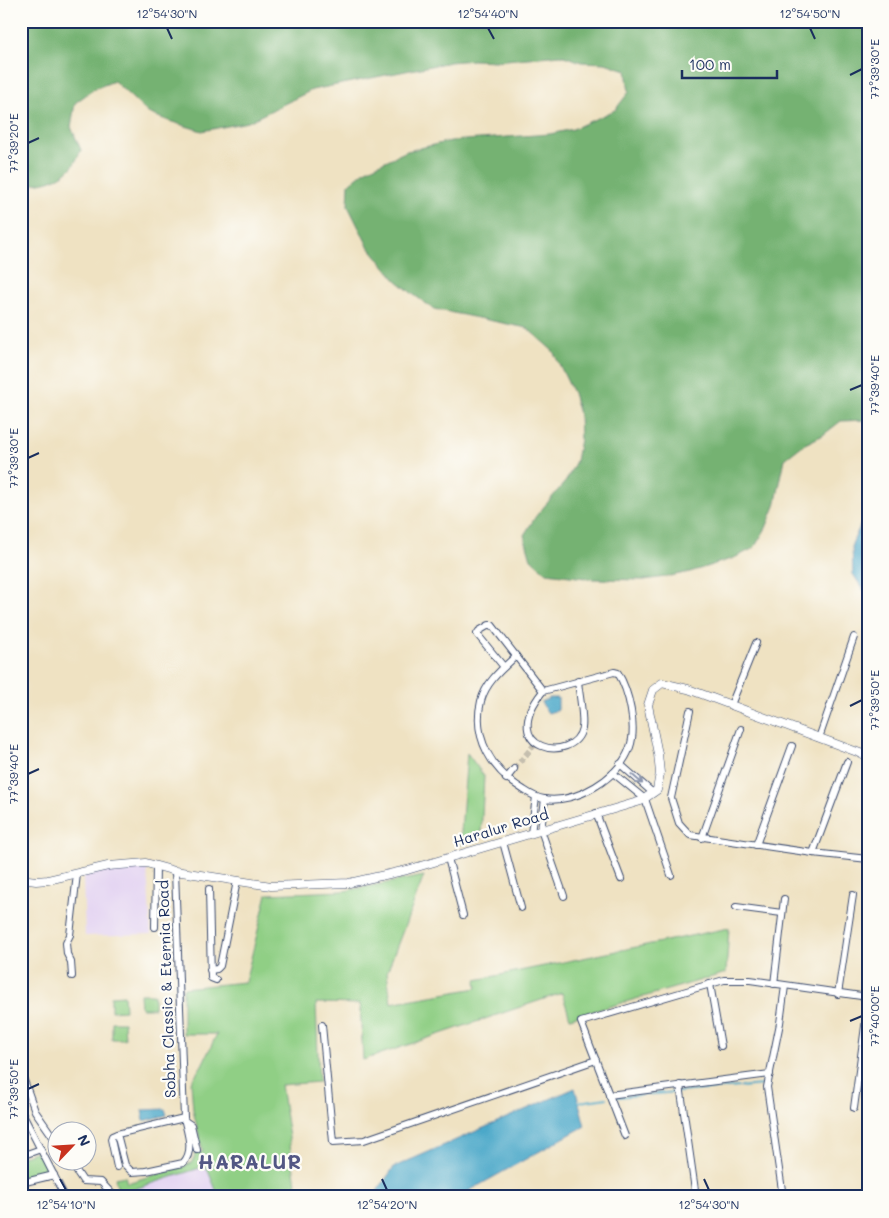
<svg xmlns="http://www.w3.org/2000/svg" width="889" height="1218" font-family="Mali,sans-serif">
<rect width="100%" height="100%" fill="#fdfcf7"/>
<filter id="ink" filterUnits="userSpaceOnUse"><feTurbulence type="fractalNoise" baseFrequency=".02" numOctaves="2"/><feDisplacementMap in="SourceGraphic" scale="10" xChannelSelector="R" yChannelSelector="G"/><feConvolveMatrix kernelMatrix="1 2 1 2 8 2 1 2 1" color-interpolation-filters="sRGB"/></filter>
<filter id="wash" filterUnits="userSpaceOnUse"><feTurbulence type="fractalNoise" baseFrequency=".0096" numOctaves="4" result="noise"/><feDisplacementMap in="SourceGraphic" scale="20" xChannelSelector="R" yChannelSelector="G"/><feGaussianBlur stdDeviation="1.12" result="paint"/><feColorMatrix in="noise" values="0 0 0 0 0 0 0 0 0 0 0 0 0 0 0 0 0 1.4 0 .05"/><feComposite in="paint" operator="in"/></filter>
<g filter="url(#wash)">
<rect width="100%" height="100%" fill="#efe2c2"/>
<g fill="#e3d3f2">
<polygon points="121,868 147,869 151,934 85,936 83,876"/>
<polygon points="206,1166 219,1197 135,1197 132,1190"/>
</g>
<g fill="#90cf85" stroke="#567f72">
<polygon points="467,753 484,776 481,837 460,845"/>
<polygon points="424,876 387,972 391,1003 477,988 476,980 729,928 726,973 570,1018 562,993 363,1060 360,1004 316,1003 319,1082 281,1085 298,1197 219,1197 206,1166 119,1194 115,1178 125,1176 127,1183 185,1166 193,1162 195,1153 203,1152 193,1110 191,1082 202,1065 217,1034 183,1034 183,988 245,982 267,894 344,891"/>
<polygon points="140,994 154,994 154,1008 141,1008"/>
<polygon points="124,995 125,1010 111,1011 111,996"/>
<polygon points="112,1022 124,1022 125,1039 112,1039"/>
<polygon points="40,1150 51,1173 21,1181 21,1157"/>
</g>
<path fill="#74b272" stroke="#487068" d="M21 21H868V420L841 421 823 435 803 445 785 459 775 506 766 528 754 548 734 558 690 572 665 577 644 580 593 579 547 573 531 559 524 535 536 516 566 481 576 461 580 439 579 414 573 393 553 351 527 328 434 309 414 295 396 280 368 246 348 206 349 184 366 170 407 151 451 141 550 134 573 129 615 110 629 92 626 70 605 63 581 62 561 55 495 61 473 60 450 62 312 90 248 122 202 131 169 121 148 113 114 81 94 89 75 103 71 127 81 150C78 156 75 164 71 168 59 181 38 185 21 184Z"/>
<g fill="#4ba8c9" stroke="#336c94">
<polygon points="868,508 868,597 853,574 852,544"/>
<polygon points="550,698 558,698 558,710 548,713 541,702"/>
<polygon points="575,1088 585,1126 458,1197 373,1197 394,1167"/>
<polygon points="165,1109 167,1115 144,1121 142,1110"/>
</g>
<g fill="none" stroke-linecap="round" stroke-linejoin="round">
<g stroke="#4ba8c9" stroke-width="2">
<polyline points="617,1097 764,1085"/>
<polyline points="579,1102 607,1098"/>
</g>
</g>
</g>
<g filter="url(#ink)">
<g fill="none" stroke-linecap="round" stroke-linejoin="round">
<polyline stroke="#c5beae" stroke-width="6" stroke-dasharray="6 3" stroke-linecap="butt" points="514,769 535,744"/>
<defs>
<g id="minor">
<path d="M516 656 543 691 614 672 618 673C629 691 637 727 630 747 620 778 576 804 544 799 537 798 530 794 524 790 492 771 472 738 481 701 486 682 502 669 516 656Z"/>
<polyline points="504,667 477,634 479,631 489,625 492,625 516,656"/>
<path d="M543 691C495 751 574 765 582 728 584 717 579 693 578 681"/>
<polyline points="731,705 756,643"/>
<polyline points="690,711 671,798 679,823 690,835 813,853 868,859"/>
<polyline points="819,738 854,637"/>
<polyline points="620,764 653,793"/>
<polyline points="613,773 645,799 671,875"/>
<polyline points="506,779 514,769"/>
<polyline points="545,799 541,830 564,896"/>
<polyline points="596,813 621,879"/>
<polyline points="531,833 536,797"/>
<polyline points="702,838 741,729"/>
<polyline points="503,842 521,908"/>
<polyline points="756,845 792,746"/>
<polyline points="813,853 847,762"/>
<polyline points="448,858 463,915"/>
<polyline points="175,871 184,1118"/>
<polyline points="209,889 211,978 216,980"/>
<polyline points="736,907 782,913"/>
<polyline points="155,927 156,866"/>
<polyline points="210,970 217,969 220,966 237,881"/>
<polyline points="72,976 71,962 67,954 66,943 70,935 77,874"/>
<polyline points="710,984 721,1046"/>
<polyline points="774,984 784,899"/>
<polyline points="838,994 853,895"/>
<polyline points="322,1025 333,1142 364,1140 596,1060"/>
<polyline points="21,1072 35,1111 58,1144"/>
<polyline points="680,1085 696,1197"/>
<polyline points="609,1095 770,1074"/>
<polyline points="854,1108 868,1004"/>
<polyline points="21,1111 65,1197"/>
<path d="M184 1118C187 1132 195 1151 183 1163L146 1171 132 1172 125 1165 117 1134Z"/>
<polyline points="185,1121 191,1125 197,1150"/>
<polyline points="625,1136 581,1022 724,980 750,980 868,997"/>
<polyline points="21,1156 41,1149"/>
<polyline points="69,1160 83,1181 101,1182 115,1197"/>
<polyline points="117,1167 111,1139 112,1136 117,1134"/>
<polyline points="21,1183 54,1175"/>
<polyline points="783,1197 767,1087 780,1023 785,986"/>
</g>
<polyline id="tertiary" points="21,879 36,881 48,880 108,866 146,863 175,871 271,886 349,883 407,870 641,801 657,790 660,773 658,754 648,705 653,690 662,683 688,689 868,756"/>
</defs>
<use href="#minor" stroke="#3b4a6d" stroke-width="8"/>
<use href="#tertiary" stroke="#3b4a6d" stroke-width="9"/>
<use href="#minor" stroke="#fff" stroke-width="6"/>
<use href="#tertiary" stroke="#fff" stroke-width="8"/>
</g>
<defs><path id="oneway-shaft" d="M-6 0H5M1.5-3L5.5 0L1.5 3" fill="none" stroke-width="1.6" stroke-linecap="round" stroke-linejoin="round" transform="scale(1.25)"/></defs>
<use stroke="#8d97ae" href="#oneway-shaft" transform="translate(637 779) rotate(41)"/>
</g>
<path fill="none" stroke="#1b2f5e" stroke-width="2" d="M167 28 172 39M488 28 494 39M810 28 815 39M850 75 862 69M28 143 39 138M850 390 862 385M28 458 39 453M850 706 862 700M28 774 39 769M850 1021 862 1016M28 1089 39 1084M60 1179 66 1190M382 1179 387 1190M704 1179 709 1190"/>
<g text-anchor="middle" stroke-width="4.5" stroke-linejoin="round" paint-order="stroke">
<g font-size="15" fill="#1b2f5e" stroke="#fdfcf7">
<text transform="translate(501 828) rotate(-17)" y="5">Haralur Road</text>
<text transform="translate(167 989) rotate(-92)" y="5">Sobha Classic &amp; Eternia Road</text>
</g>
<g font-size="20" font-weight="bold" letter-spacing="1" fill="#535784" stroke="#fdfcf7">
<text x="250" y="1169">HARALUR</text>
</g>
</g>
<rect width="889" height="1218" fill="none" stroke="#fdfcf7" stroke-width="55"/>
<g transform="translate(72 1146) rotate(65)"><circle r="24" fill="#fdfcf7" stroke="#a3aaba"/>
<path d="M0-4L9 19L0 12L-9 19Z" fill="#c8321e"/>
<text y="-8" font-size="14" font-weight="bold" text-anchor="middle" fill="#1b2f5e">N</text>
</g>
<path d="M682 70v8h95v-8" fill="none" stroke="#1b2f5e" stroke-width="2.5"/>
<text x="689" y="70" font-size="15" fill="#1b2f5e" stroke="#fdfcf7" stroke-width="4" paint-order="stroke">100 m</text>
<rect x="28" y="28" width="834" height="1162" fill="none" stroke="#1b2f5e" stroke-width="2"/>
<g font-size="12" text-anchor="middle" fill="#1b2f5e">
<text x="167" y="18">12°54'30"N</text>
<text x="488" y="18">12°54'40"N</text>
<text x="810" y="18">12°54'50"N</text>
<text transform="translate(875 69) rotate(-90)" y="4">77°39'30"E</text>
<text transform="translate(14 143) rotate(-90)" y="4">77°39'20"E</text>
<text transform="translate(875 385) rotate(-90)" y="4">77°39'40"E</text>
<text transform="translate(14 458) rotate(-90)" y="4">77°39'30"E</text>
<text transform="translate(875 700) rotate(-90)" y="4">77°39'50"E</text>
<text transform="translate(14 774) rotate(-90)" y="4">77°39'40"E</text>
<text transform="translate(875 1016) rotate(-90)" y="4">77°40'00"E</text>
<text transform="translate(14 1089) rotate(-90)" y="4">77°39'50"E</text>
<text x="66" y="1209">12°54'10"N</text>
<text x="387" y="1209">12°54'20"N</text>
<text x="709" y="1209">12°54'30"N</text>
</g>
</svg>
